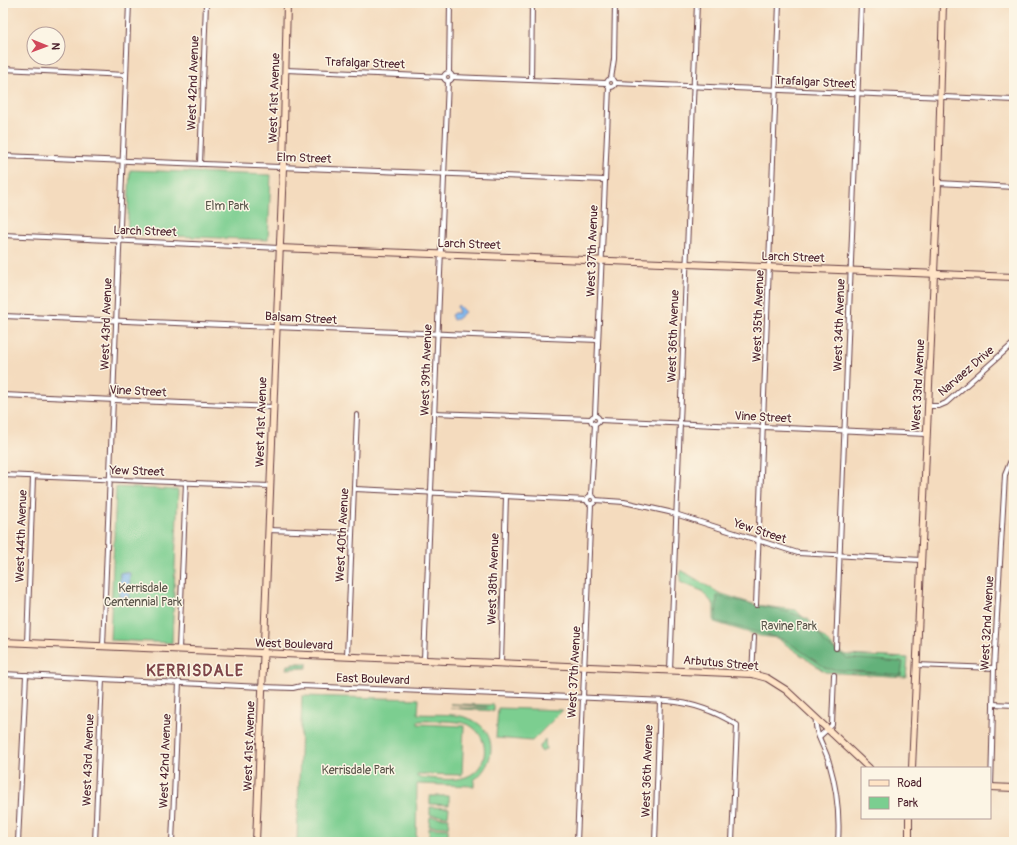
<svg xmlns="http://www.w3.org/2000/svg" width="1017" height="845" font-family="Pangolin,sans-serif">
<rect width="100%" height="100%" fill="#fcf5e5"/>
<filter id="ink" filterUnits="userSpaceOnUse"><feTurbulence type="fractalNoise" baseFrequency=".025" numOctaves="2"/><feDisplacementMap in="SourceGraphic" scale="8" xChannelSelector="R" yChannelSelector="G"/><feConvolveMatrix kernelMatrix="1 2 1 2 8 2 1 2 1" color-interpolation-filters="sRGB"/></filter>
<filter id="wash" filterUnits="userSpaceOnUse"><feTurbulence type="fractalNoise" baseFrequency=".012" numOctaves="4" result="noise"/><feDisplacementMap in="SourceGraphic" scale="16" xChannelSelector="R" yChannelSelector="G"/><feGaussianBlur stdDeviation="0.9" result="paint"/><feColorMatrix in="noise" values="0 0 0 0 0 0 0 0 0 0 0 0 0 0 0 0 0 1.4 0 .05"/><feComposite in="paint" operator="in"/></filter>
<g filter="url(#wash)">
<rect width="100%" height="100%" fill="#f4dbbe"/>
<g fill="#7bce90" stroke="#62765e" fill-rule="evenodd">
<polygon points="130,170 271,175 268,240 127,234"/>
<polygon points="116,487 178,490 172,643 110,640"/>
<polygon points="681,570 719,593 756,605 796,610 836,650 846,655 908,658 906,677 825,672 777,638 760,636 714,622 714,605 702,591 680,582"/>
<path d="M302 696 419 699 418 714C433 715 451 713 465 717 498 727 498 762 474 780V786L417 784 416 842H297ZM418 721C430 721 456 720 467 724 490 734 491 768 466 777 452 782 432 778 417 777V774L462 775 464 726 418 724Z"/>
<polygon points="450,704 494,705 494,711 450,708 487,708 487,707"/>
<polygon points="498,708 563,710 532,741 496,738"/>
<polygon points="545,739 546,749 542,752 539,748"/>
<polygon points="430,796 449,796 449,805 430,804"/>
<polygon points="430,807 449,808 448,816 430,815"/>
<polygon points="430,817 449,818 448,827 429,826"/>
<polygon points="429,828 448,829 448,837 429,837"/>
</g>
<g fill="#64b17a" stroke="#576852">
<polygon points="717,596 793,613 808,619 826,644 847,658 903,662 901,675 827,669 785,640 716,621"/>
<polygon points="292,663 307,663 307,668 286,669 287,665 292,665"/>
</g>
<g fill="#7eb7ef" stroke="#646b8d">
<polygon points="458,305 465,312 457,319 453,320 451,315 454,313 459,313 457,307"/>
<polygon points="124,572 130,573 129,598 119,598 120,573"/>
</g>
</g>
<g filter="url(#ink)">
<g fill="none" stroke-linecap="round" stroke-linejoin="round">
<defs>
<g id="street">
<polyline points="3,69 126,75"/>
<polyline points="286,70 444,77"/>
<circle cx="448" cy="77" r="4"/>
<polyline points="449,73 450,3"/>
<polyline points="452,77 606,83"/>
<circle cx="611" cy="83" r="4"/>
<polyline points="611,79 614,59 615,3"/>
<polyline points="531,80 532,3"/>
<polyline points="615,83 1014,100"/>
<polyline points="3,156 605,180"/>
<polyline points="200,164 206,3"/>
<polyline points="938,183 1014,187"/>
<polyline points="3,235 279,248"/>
<polyline points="3,316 598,340"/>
<polyline points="3,395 272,407"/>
<polyline points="928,406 939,406 946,403 1014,343"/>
<polyline points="434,413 591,419"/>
<polyline points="595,415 609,87"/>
<circle cx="595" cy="420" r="4"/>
<polyline points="599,420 927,434"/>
<polyline points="3,475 270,486"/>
<polyline points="355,489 587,500"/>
<polyline points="591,495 595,424"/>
<circle cx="591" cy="500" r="4"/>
<polyline points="595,500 624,502 669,512 798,553 921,560"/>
<polyline points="268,530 352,533"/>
<polyline points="756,605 779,3"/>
<polyline points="27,643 33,477"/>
<polyline points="103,646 129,3"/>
<polyline points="836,648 861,3"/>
<polyline points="179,649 186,482"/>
<polyline points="347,656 357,415"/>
<polyline points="424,659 448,81"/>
<polyline points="501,662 506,496"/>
<polyline points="916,665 994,668"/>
<polyline points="670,670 697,3"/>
<path d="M3 674 262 687 293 688 301 686 667 701C693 703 715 711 737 725L732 842"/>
<polyline points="752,674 754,637"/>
<polyline points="993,704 1014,705"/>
<path d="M816 718C814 734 825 747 829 762 837 789 840 814 838 842"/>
<polyline points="819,737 832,725 834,675"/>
<polyline points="991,787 994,668 1005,475 1014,453"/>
<polyline points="3,842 16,842"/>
<polyline points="18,842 26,675"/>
<polyline points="95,842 102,679"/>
<polyline points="172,842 179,682"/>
<polyline points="577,842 591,504"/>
<polyline points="655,842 660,701"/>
</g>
<g id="secondary">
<polyline points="279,248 1014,277"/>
<polyline points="3,642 752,674 767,678 786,690 869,768"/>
<polyline points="912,768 938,183 943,3"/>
<polyline points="990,787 1014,788"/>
<polyline points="256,842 283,168 287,3"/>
<polyline points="909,842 909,818"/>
</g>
</defs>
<use href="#street" stroke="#643b41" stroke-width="6"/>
<use href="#secondary" stroke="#643b41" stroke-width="8"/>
<use href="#street" stroke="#fff" stroke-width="4"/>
<use href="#secondary" stroke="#ffe4c6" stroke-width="6"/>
</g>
</g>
<g text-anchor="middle" stroke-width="3" stroke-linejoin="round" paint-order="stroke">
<g font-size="12" fill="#4a1f2b" stroke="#fcf5e5">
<text transform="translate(365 63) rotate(2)" y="4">Trafalgar Street</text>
<text transform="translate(815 82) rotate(3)" y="4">Trafalgar Street</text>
<text transform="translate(193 83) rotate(-88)" y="4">West 42nd Avenue</text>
<text transform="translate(274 98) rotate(-88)" y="4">West 41st Avenue</text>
<text transform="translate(304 158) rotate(2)" y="4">Elm Street</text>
<text transform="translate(145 231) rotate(2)" y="4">Larch Street</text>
<text transform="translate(469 244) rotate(2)" y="4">Larch Street</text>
<text transform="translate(592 251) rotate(-88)" y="4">West 37th Avenue</text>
<text transform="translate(793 257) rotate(2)" y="4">Larch Street</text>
<text transform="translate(758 316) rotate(-88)" y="4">West 35th Avenue</text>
<text transform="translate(301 318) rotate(3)" y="4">Balsam Street</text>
<text transform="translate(106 324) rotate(-88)" y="4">West 43rd Avenue</text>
<text transform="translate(839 325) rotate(-88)" y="4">West 34th Avenue</text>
<text transform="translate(673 336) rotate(-88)" y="4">West 36th Avenue</text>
<text transform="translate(426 370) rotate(-88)" y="4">West 39th Avenue</text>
<text transform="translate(966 371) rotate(-41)" y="4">Narvaez Drive</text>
<text transform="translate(918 385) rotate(-87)" y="4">West 33rd Avenue</text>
<text transform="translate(138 391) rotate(3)" y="4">Vine Street</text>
<text transform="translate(763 417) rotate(3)" y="4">Vine Street</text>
<text transform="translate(261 422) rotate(-88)" y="4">West 41st Avenue</text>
<text transform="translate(137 471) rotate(2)" y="4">Yew Street</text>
<text transform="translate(760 531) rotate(18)" y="4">Yew Street</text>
<text transform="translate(342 535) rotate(-87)" y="4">West 40th Avenue</text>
<text transform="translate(21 536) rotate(-88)" y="4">West 44th Avenue</text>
<text transform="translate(493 579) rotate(-88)" y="4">West 38th Avenue</text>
<text transform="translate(987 623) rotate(-87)" y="4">West 32nd Avenue</text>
<text transform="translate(294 644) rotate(2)" y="4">West Boulevard</text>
<text transform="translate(721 663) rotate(5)" y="4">Arbutus Street</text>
<text transform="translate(574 672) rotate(-87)" y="4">West 37th Avenue</text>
<text transform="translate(373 679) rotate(2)" y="4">East Boulevard</text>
<text transform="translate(249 746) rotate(-88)" y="4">West 41st Avenue</text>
<text transform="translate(88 760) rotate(-88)" y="4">West 43rd Avenue</text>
<text transform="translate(165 761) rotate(-88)" y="4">West 42nd Avenue</text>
<text transform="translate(647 771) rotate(-88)" y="4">West 36th Avenue</text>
</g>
<g font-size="12" fill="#595449" stroke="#fcf5e5">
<text x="227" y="210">Elm Park</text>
<text x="143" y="592">Kerrisdale<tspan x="143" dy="14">Centennial Park</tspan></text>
<text x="789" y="630">Ravine Park</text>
<text x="358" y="774">Kerrisdale Park</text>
</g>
<g font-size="16" font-weight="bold" letter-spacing="1" fill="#7e4549" stroke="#fcf5e5">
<text x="195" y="676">KERRISDALE</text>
</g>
</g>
<rect width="1017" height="845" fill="none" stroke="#fcf5e5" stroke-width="16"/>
<rect x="861" y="767" width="130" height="52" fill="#fcf5e5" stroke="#b59f9b"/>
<rect x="869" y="780" width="20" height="6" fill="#ffe4c6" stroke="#b59f9b"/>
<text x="897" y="787" font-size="12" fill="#4a1f2b">Road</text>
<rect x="869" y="797" width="20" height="12" fill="#7bce90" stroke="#b59f9b"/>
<text x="897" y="807" font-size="12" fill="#4a1f2b">Park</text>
<g transform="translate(46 46) rotate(91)"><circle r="19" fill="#fcf5e5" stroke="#b59f9b"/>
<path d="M0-3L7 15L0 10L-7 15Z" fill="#d1495b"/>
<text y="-6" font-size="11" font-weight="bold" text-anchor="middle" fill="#4a1f2b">N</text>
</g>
</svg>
